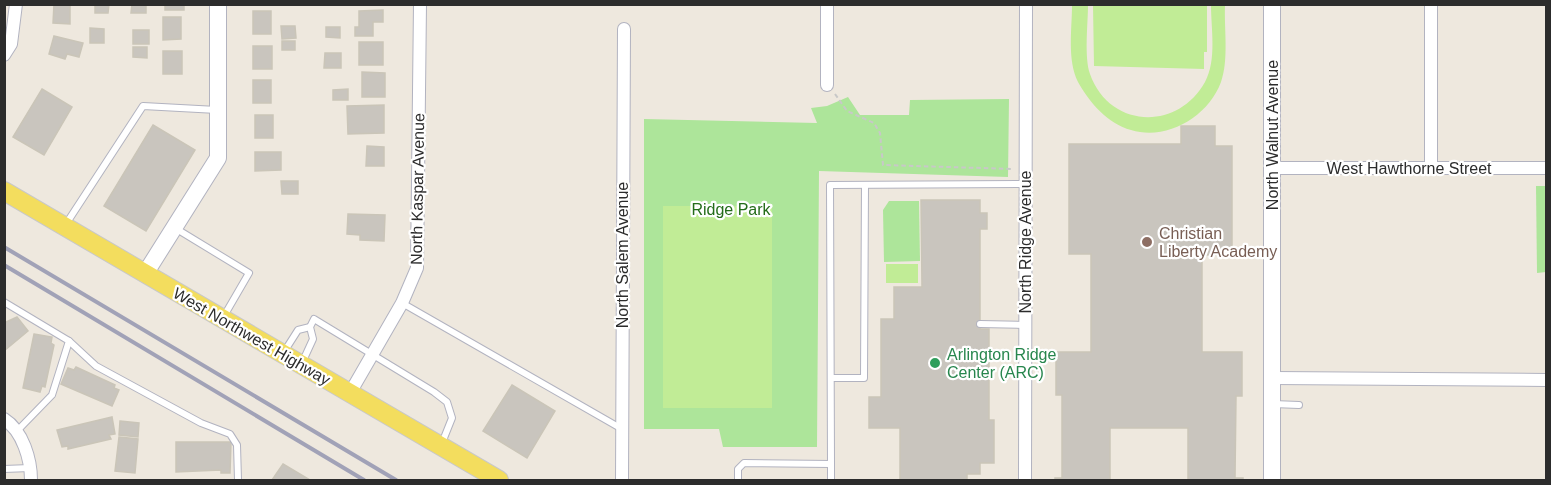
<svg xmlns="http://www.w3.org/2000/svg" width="1551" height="485" font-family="Helvetica,sans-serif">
<rect width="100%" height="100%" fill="#eee8de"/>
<g fill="#ade59a">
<polygon points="848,97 860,115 909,115 910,100 1009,99 1008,177 819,171 817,447 723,447 719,429 644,429 644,119 817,123 811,108 827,106"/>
<polygon points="1536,186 1546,186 1546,272 1537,273"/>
<polygon points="889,201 919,201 920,261 884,262 883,210"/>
</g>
<g fill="#c1ec96">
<path d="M1072 5H1088C1088 23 1084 57 1090 74 1109 128 1177 132 1205 82 1217 60 1211 29 1211 5H1225C1224 29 1229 59 1221 82 1208 117 1167 141 1131 130 1108 124 1089 102 1078 82 1067 60 1072 29 1072 5Z"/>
<polygon points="1093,5 1207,5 1207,52 1204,52 1204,69 1094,66"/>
<rect x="663" y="206" width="109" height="202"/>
<rect x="886" y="264" width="32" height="19"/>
</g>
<g fill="#c9c5be" stroke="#cac5b8" stroke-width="1.5">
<polygon points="54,4 70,5 70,24 53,23"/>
<polygon points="95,4 109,4 108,13 95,13"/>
<polygon points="132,4 146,4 146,13 131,13"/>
<rect x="165" y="4" width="19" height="6"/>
<polygon points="383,10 383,22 373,22 373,36 355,36 355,27 359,27 359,11"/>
<rect x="253" y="11" width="18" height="23"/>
<polygon points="163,17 181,17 181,39 163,40"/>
<polygon points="281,26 295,26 296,38 282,39"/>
<polygon points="326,27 340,27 340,38 326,37"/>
<polygon points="90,28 104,29 104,43 90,43"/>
<rect x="133" y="30" width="16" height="14"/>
<polygon points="54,36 83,43 79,57 67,54 65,59 49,54"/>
<rect x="282" y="41" width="13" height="9"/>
<rect x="359" y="42" width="24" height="23"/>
<rect x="253" y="46" width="19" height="23"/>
<polygon points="133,47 147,47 147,58 133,57"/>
<rect x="163" y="51" width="19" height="23"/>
<polygon points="325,53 341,53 341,68 324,68"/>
<polygon points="362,72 385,73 385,97 362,97"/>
<rect x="253" y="80" width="18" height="23"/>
<polygon points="42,89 72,107 44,155 13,137"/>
<polygon points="348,89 348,100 333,100 333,90"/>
<polygon points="384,105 384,133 348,134 347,106"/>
<rect x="255" y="115" width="18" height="23"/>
<polygon points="153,125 195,150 146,231 104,206"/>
<polygon points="1181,126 1215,126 1215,146 1232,146 1232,255 1202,255 1202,352 1242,352 1242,396 1236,396 1235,478 1243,478 1243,480 1188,480 1188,428 1110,428 1110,480 1055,480 1055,478 1062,478 1062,395 1056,395 1056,352 1091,352 1091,254 1069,254 1069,144 1181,144"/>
<polygon points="367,146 384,147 384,166 366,166"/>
<polygon points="255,152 281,152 281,170 255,171"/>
<polygon points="281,181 298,181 298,194 282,194"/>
<polygon points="921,200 980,200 980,213 987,213 987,229 980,229 980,329 989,329 989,420 994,420 994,463 980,463 980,474 967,474 967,480 900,480 900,428 869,428 869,397 881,397 881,319 894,319 894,287 922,287"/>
<polygon points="348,214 385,215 384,241 360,240 360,235 347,234"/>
<polygon points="17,317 28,331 4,351 4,323"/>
<polygon points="34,334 52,337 51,343 54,345 45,387 42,386 40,392 23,388"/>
<polygon points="76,367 115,385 114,388 119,390 112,406 61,384 68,368 74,370"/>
<polygon points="512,385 555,411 527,458 483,431"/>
<polygon points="112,417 115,434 109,435 111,439 68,449 68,446 62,447 57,430"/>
<polygon points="120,421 139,423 138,437 119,435"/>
<polygon points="119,437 138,439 135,473 115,471"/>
<polygon points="176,442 231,442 230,473 221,473 221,470 176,472"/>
<polygon points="283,464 310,480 272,480"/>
</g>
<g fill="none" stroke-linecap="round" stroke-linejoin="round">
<defs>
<g id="lane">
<polyline points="66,224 143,106 217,110"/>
<polyline points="175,228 249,273 224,316"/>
<polyline points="4,302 69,341 52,395 17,431"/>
<polyline points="402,303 622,429"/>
<polyline points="980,324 1025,325"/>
<polyline points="69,341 96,366 201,423 230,434 237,445 238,480"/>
<polyline points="284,352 298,330 310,327"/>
<polyline points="302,363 313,339 310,327 314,319 434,392 447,402 452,418 442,443"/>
<polyline points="831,378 864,378 865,185"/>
<polyline points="1273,404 1299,405"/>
<polyline points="831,464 830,185 1025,184"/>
<polyline points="4,469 30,468"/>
<polyline points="738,480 738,469 744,463 831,464 831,480"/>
</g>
<g id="street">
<polyline points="1431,4 1431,168"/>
<polyline points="4,55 11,44 16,4"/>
<polyline points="827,85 827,4"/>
<polyline points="1272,168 1546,168"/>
<polyline points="1273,378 1546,380"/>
<polyline points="350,393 402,303 417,268 420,4"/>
<path d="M4 419C23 431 31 460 31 480"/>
<polyline points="622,480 624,29"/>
<polyline points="1025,480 1026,4"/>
</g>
<g id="secondary">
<polyline points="145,274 218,158 218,4"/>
<polyline points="1272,480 1272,4"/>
</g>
<polyline id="primary" points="4,191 499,480"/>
</defs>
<use href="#lane" stroke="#b2b3c0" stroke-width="8"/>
<use href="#street" stroke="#b2b3c0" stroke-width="14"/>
<use href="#secondary" stroke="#b2b3c0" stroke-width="18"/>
<use href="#primary" stroke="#c8c8c8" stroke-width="20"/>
<polyline stroke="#c8c8c8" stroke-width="2" stroke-dasharray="4.5 3" stroke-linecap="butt" points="835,94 847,111 874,123 880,133 883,165 1013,169"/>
<use href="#lane" stroke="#fff" stroke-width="6"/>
<use href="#street" stroke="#fff" stroke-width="12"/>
<use href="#secondary" stroke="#fff" stroke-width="16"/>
<use href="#primary" stroke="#f3dd5e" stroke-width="18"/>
<g stroke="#a1a2b7" stroke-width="4">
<polyline points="4,247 396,480"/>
<polyline points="4,265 364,480"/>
</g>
</g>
<circle fill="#8d6e63" stroke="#fff" stroke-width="2" cx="1147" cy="242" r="6"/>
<circle fill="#2e9e5b" stroke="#fff" stroke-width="2" cx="935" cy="363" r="6"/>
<g text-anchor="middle" stroke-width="4.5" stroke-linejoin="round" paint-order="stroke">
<g font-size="16" fill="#2c2c2c" stroke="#fff">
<text transform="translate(1272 135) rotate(-90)" y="6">North Walnut Avenue</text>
<text x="1409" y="174">West Hawthorne Street</text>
<text transform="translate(417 189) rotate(-89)" y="6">North Kaspar Avenue</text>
<text transform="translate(1025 242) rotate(-90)" y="6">North Ridge Avenue</text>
<text transform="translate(622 255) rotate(-90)" y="6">North Salem Avenue</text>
<text transform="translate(252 336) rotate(30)" y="6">West Northwest Highway</text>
</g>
<g font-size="16" fill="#246c19" stroke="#fff">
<text x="731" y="215">Ridge Park</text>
</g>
<g font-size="16" fill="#785e54" stroke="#fff" text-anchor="start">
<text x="1159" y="239">Christian<tspan x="1159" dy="18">Liberty Academy</tspan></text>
</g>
<g font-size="16" fill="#27864d" stroke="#fff" text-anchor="start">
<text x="947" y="360">Arlington Ridge<tspan x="947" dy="18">Center (ARC)</tspan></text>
</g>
</g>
<rect width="1551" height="485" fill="none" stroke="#2c2c2c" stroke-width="12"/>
</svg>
